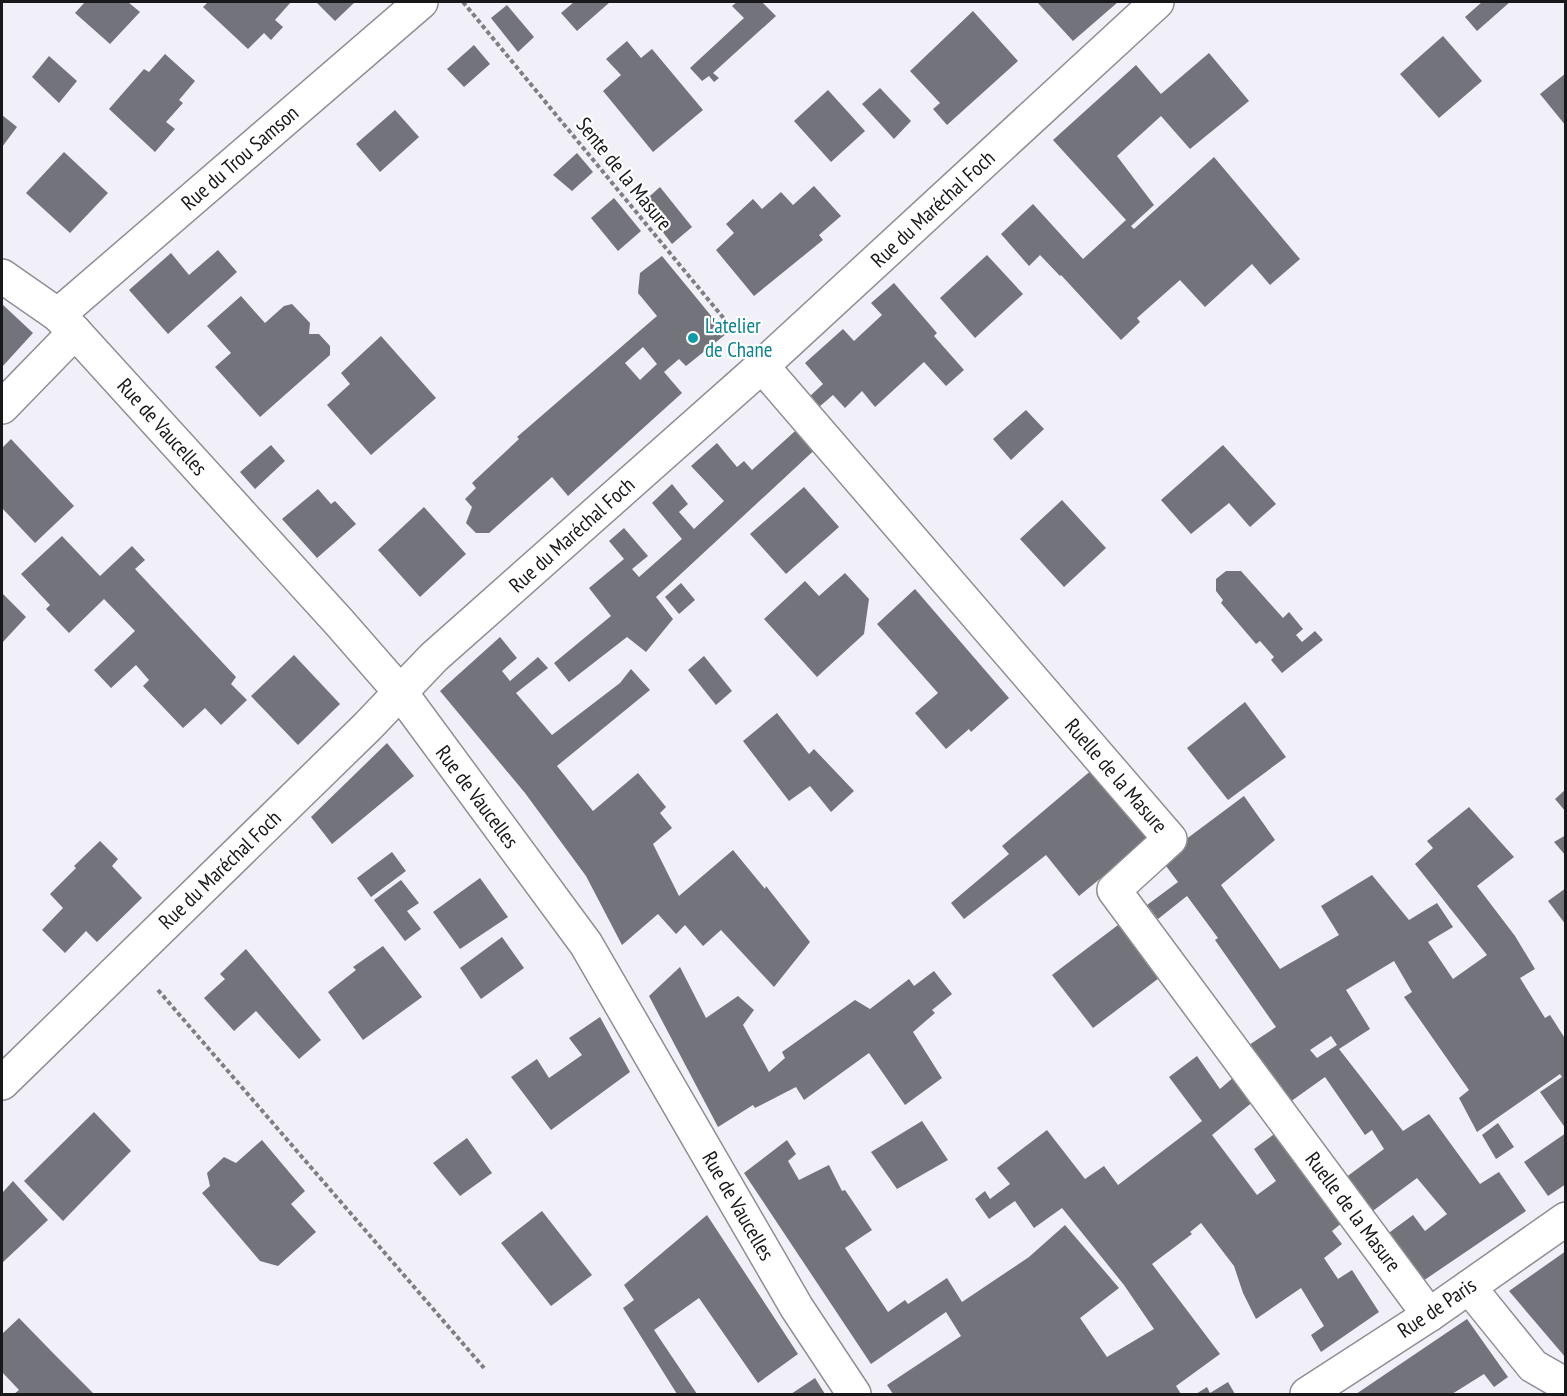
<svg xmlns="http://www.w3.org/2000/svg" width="1567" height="1396" font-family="'PT Sans Narrow',sans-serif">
<rect width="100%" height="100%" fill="#f1f0f9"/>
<g fill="#73737b" fill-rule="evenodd">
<polygon points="85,2 128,2 140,12 110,44 75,13"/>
<polygon points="208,2 291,2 275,20 283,27 271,40 264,33 248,49 203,7"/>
<polygon points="316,2 355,2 335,21"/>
<polygon points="574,2 610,2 577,31 561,13"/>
<polygon points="737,2 762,2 776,16 713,73 719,78 714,82 709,76 702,81 690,68 744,18 732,6"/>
<polygon points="1037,2 1118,2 1073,41"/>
<polygon points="1482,2 1510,2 1477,31 1465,17"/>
<polygon points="507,5 534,37 518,52 491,18"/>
<polygon points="973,11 1018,61 947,125 933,109 940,103 910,71"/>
<polygon points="1443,36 1482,81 1439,118 1400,74"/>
<polygon points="627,41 641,58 652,49 703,110 653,152 603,91 621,75 606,59"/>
<polygon points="474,45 490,64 464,87 447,69"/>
<polygon points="1209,53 1249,101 1190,149 1161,116 1117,156 1154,205 1131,226 1134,229 1214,157 1300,259 1270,285 1252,264 1205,307 1180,280 1137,318 1140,322 1121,340 1061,275 1060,276 1040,255 1029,266 1001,234 1033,204 1083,259 1126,220 1053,140 1136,65 1161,94"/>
<polygon points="165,54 195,81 179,100 183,103 166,122 175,129 155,152 109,109 144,69 149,72"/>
<polygon points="49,56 77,81 59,103 32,77"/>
<polygon points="1566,73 1566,126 1540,94"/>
<polygon points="880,88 911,121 894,139 862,104"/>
<polygon points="828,90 865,131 831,162 794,121"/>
<polygon points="395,110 419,137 380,172 356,144"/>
<polygon points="2,115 17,127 2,147"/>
<polygon points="64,152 108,193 70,233 26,193"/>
<polygon points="577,153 593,172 572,191 553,175"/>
<polygon points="814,186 841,216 819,235 823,240 754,296 716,250 734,233 726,224 753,199 762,209 781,192 793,205"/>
<polygon points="660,187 692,227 672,244 641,204"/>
<polygon points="614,198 641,231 618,251 591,218"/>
<polygon points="218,250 237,272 168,334 129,290 171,253 189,275"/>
<polygon points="987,255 1023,294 975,338 940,298"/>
<path d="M662 256 726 334 686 366 679 359 664 372 682 393 568 496 552 477 489 533H476L466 523 472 507 465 499 476 488 472 483 519 439 517 437 657 316 638 293 640 273ZM643 347 657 364 640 380 625 363Z"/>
<polygon points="894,283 937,333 934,336 964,370 946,386 924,362 875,407 862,391 845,408 833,395 819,407 809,397 823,384 805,363 843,329 854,341 882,315 871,303"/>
<polygon points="241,296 265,323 284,306 292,304 310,323 309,334 319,334 330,346 330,355 260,417 215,367 231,353 207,326"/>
<polygon points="2,304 33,333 2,367"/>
<polygon points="381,336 436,398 371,455 327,405 350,384 341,373"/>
<polygon points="1026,410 1044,429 1011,460 993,439"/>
<polygon points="804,423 822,443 656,597 673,619 646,652 627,637 569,682 554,663 611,616 589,588 624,559 609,541 624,528 648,556 632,569 639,577 682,539 652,503 672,484 688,504 679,512 694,529 724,501 691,466 717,443 737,467 744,461 752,470"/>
<polygon points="11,439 74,506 35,543 2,508 2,448"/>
<polygon points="271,445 285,461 255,489 240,472"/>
<polygon points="1223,445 1276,504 1250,527 1229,503 1191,534 1161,500"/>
<polygon points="804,487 839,527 786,574 750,534"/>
<polygon points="318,489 331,504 335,501 356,524 317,558 282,519"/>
<polygon points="1062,500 1106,548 1064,587 1020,539"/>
<polygon points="424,507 466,554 420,597 378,550"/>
<polygon points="62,536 100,576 132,546 145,560 135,569 236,677 231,684 247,700 221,725 205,708 183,728 143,686 149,680 136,665 111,688 94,670 135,631 104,599 69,633 46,609 50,605 21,574"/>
<polygon points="1226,571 1241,571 1283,618 1289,612 1303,629 1296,635 1302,642 1315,631 1323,640 1282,673 1271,660 1274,657 1260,641 1256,644 1221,603 1223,600 1216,591 1216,579"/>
<polygon points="845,573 869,599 864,634 817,677 764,619 805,581 819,596"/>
<polygon points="681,583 695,600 679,614 665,597"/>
<polygon points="915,589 1009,698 971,732 969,729 946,749 915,713 938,693 877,624"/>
<polygon points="2,593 26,617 2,643"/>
<polygon points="500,637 517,658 502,671 510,681 538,657 548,668 516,693 552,735 620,683 631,669 650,690 557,766 593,811 638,773 666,807 660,813 672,828 653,844 679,896 733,850 765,889 766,886 810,942 774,987 721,930 703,946 685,925 676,934 658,914 622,945 586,876 525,793 440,691"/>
<polygon points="294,655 340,704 298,745 251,696"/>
<polygon points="704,656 732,691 716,705 688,670"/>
<polygon points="1245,702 1286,757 1228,800 1187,748"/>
<polygon points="777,713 809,754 814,749 854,791 831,812 810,786 789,801 743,741"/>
<polygon points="387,743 414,776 332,844 311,817"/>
<polygon points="1100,763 1147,819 1145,842 1079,896 1046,855 964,919 951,903 1009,854 1002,846"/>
<polygon points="1565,790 1566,791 1566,812 1555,799"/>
<path d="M1244 796 1275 840 1221 885 1280 969 1339 935 1321 906 1372 875 1409 920 1437 903 1453 927 1428 942 1453 979 1487 955 1415 864 1433 848 1427 841 1469 807 1514 857 1477 886 1515 936 1535 969 1520 978 1545 1018 1550 1015 1566 1040V1129L1540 1092 1562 1077 1560 1074 1477 1132 1459 1098 1469 1090 1404 997 1412 992 1394 961 1346 990 1370 1029 1339 1049 1403 1131 1429 1114 1480 1184 1499 1172 1526 1211 1420 1283 1386 1235 1413 1215 1425 1231 1447 1214 1417 1178 1370 1213 1345 1178 1384 1149 1372 1130 1365 1135 1325 1077 1290 1102 1249 1045 1276 1027 1215 940 1218 938 1187 896 1158 919 1147 905 1178 882 1163 862 1185 840ZM1331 1036 1337 1045 1317 1058 1310 1050Z"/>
<polygon points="1566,835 1566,856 1554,842"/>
<polygon points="100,841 118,859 112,866 142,898 97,942 86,931 65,953 42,930 63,908 50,894 76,868 74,866"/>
<polygon points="392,852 406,871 371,897 357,878"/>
<polygon points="480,878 508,917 460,949 433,912"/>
<polygon points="401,880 419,903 407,911 421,929 405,941 374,900"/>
<polygon points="1566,888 1566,925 1548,901"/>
<polygon points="1122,922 1163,975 1093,1028 1052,975"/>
<polygon points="502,937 524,968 481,999 460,968"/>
<polygon points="383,946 422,997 363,1040 328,992 356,970 353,967"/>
<polygon points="246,949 321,1040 299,1059 256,1011 234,1031 204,998 225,979 220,974"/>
<polygon points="680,967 706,1018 738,996 754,1010 743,1025 769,1072 785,1058 782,1052 855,1000 870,1009 909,979 914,986 934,971 952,994 932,1010 935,1013 913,1032 942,1078 905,1105 869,1053 804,1100 796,1087 755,1108 753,1105 718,1127 649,996"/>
<polygon points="600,1017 630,1072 551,1130 511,1077 537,1059 549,1078 582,1055 569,1038"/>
<polygon points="1197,1056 1220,1089 1235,1076 1254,1101 1212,1135 1257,1195 1276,1181 1254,1149 1277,1132 1343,1222 1332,1231 1342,1244 1324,1258 1338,1279 1352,1270 1379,1312 1321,1352 1311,1335 1324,1326 1301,1288 1256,1319 1243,1293 1234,1266 1201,1223 1190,1232 1192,1234 1152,1264 1220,1354 1176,1386 1181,1394 893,1394 887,1385 961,1336 946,1312 871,1364 744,1173 787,1140 796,1154 788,1161 799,1180 829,1165 842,1191 845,1190 872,1230 845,1248 888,1312 905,1300 908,1304 947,1278 962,1302 1029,1257 1065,1225 1119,1288 1080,1318 1107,1357 1154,1329 1124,1285 1062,1208 1034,1228 1015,1201 989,1219 975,1199 985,1191 990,1199 1010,1184 997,1168 1047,1130 1085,1179 1104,1166 1118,1185 1202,1121 1169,1077"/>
<polygon points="94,1112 131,1151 63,1221 24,1181"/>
<polygon points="922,1121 948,1160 897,1189 871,1152"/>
<polygon points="1498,1123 1514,1147 1496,1159 1482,1135"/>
<polygon points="1566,1133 1566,1184 1548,1196 1524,1162"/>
<polygon points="467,1138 492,1173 460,1196 433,1163"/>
<polygon points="262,1140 305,1191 291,1204 316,1232 278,1266 260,1261 202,1193 210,1186 207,1173 224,1157 236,1163"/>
<polygon points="13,1181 48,1220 2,1263 2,1190 3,1192"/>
<polygon points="542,1211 592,1275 551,1306 501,1243"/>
<polygon points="707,1215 798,1354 758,1383 699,1298 654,1330 697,1394 677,1394 623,1308 634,1300 624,1285"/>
<polygon points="1566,1251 1566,1358 1509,1291"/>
<polygon points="19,1318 54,1354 94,1394 14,1394 19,1390 2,1372 2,1334"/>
<polygon points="1467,1319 1508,1377 1494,1387 1484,1374 1452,1394 1356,1394"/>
<polygon points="815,1378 825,1394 791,1394"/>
<polygon points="1228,1382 1235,1394 1196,1394 1207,1387 1210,1393"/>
</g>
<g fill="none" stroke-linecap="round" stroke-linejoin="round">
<defs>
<g id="minor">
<polyline points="2,276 58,315 75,332 339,622 401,693 586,944 797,1308 854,1394"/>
<polyline points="58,315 421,2"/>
<polyline points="762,366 1170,839 1114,890 1429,1315"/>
<polyline points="2,407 75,332"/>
<polyline points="2,1083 367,727 434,657 762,366 1157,2"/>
<polyline points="1469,1287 1533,1366 1566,1385"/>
<polyline points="1307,1394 1429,1315 1566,1219"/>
</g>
</defs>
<use href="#minor" stroke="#8e8e96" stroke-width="36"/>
<g stroke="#7e7e84" stroke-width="4" stroke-dasharray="4.5 3" stroke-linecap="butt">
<polyline points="463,2 735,332"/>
<polyline points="158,990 484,1368"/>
</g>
<use href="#minor" stroke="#fff" stroke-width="33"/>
</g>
<circle fill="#0f9aa8" stroke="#fff" stroke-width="2" cx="693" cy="338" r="6"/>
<g text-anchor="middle" stroke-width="4.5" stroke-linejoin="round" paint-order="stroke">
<g font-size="21" fill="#18181b" stroke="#fff">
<text transform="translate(240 158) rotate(-41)" y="7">Rue du Trou Samson</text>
<text transform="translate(624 174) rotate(51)" y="7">Sente de la Masure</text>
<text transform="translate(933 209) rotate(-43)" y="7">Rue du Maréchal Foch</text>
<text transform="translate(162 427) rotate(48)" y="7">Rue de Vaucelles</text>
<text transform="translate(572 535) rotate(-42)" y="7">Rue du Maréchal Foch</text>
<text transform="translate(1116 776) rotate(49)" y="7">Ruelle de la Masure</text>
<text transform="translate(477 797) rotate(53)" y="7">Rue de Vaucelles</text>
<text transform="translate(220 870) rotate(-44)" y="7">Rue du Maréchal Foch</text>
<text transform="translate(738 1206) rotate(60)" y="7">Rue de Vaucelles</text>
<text transform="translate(1353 1212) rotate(53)" y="7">Ruelle de la Masure</text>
<text transform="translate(1437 1308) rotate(-34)" y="7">Rue de Paris</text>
</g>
<g font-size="21" fill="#0d838f" stroke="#fff" text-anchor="start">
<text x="705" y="333">L'atelier<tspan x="705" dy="24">de Chane</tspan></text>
</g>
</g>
<rect width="1567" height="1396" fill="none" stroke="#18181b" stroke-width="6"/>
</svg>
